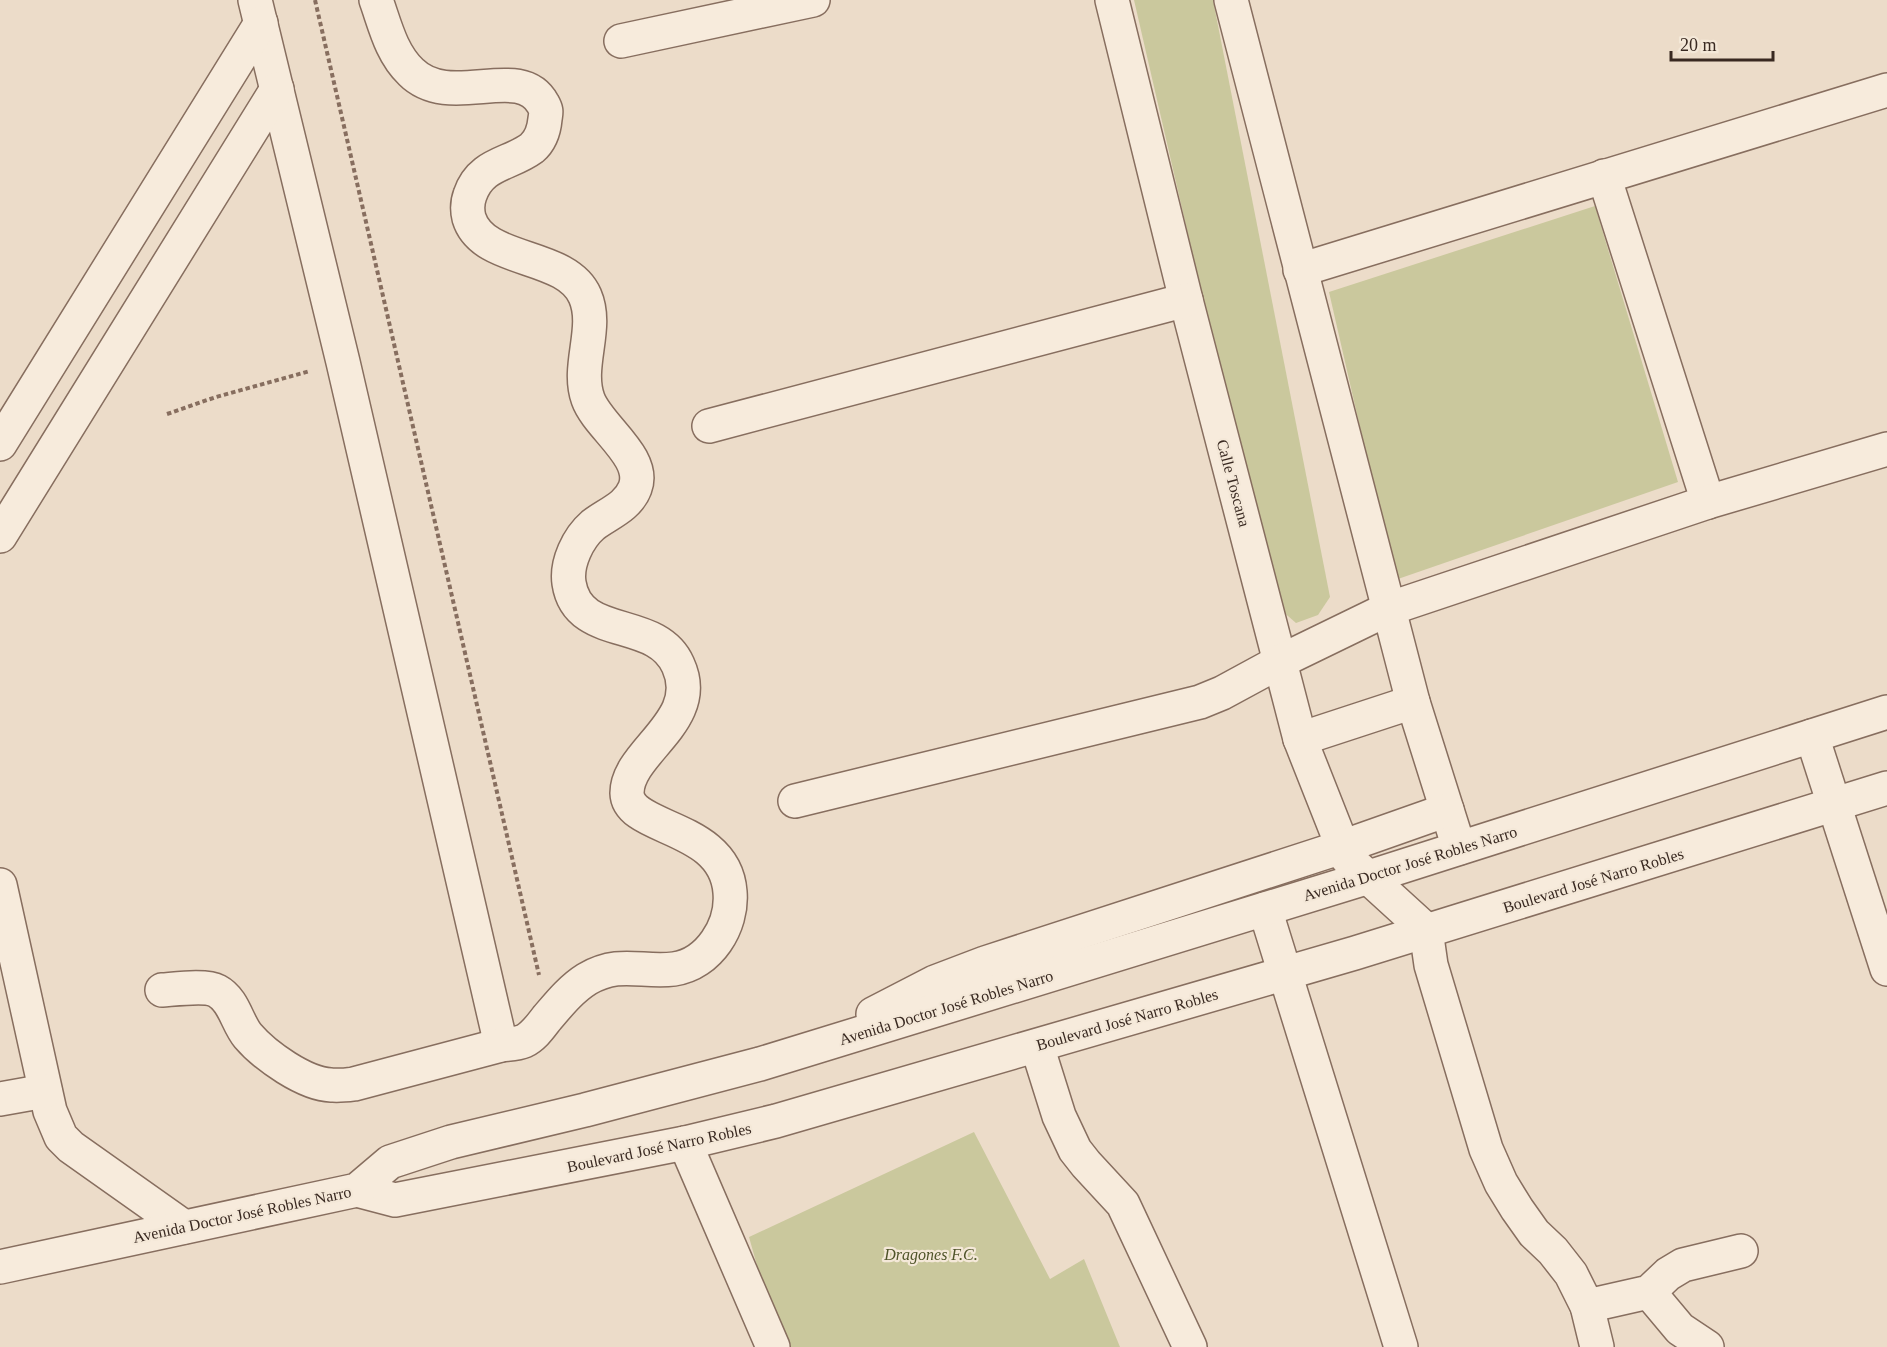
<svg xmlns="http://www.w3.org/2000/svg" width="1887" height="1347" font-family="'Times New Roman',serif">
<rect width="100%" height="100%" fill="#ecdcc9"/>
<g fill="#cac89d">
<polygon points="1134,0 1213,0 1330,597 1318,615 1296,623 1273,603"/>
<polygon points="1595,206 1678,482 1395,580 1329,292"/>
<polygon points="974,1132 1050,1279 1084,1259 1120,1347 780,1347 749,1237"/>
</g>
<g fill="none" stroke-linecap="round" stroke-linejoin="round">
<defs>
<g id="minor">
<polyline points="255,0 343,362 501,1045"/>
<polyline points="1112,0 1186,300 1300,739 1347,858 1426,930 1431,965 1486,1149 1501,1183 1517,1209 1534,1233 1553,1251 1571,1274 1587,1306 1597,1347"/>
<polyline points="1231,0 1413,702 1459,848"/>
<polyline points="621,41 813,0"/>
<polyline points="1604,176 1708,502"/>
<polyline points="1300,270 1887,90"/>
<polyline points="709,426 1186,300"/>
<polyline points="0,444 261,23"/>
<polyline points="0,536 277,89"/>
<polyline points="1812,736 1887,969"/>
<polyline points="1300,739 1413,702"/>
<polyline points="795,801 1200,702 1222,693 1281,661 1388,609 1708,502 1887,449"/>
<polyline points="0,885 50,1111 61,1137 71,1147 184,1227"/>
<polyline points="1265,909 1401,1347"/>
<path d="M162 990C176 989 206 985 217 991 234 1000 237 1023 248 1036 265 1056 305 1084 331 1085 338 1086 346 1085 354 1084L501 1045C509 1044 517 1044 524 1041 534 1036 540 1027 547 1018 559 1004 571 989 587 979 620 960 641 973 674 969 709 964 733 926 730 892 725 824 628 831 627 793 627 751 704 721 678 665 656 615 578 642 569 583 566 563 578 538 593 525 607 514 628 507 635 488 647 457 598 427 588 399 576 366 599 328 585 296 566 252 483 264 469 218 467 210 467 203 470 195 481 163 509 165 532 148 540 141 544 130 545 119 546 112 547 111 543 104 520 61 450 111 411 72 391 53 385 25 376 0"/>
<polyline points="873,1014 935,982 985,963 1342,847 1447,810"/>
<polyline points="1037,1046 1059,1116 1075,1150 1086,1164 1123,1204 1190,1347"/>
<polyline points="0,1099 45,1091"/>
<polyline points="685,1143 773,1347"/>
<polyline points="357,1190 395,1200 685,1143 776,1121 1355,953 1887,788"/>
<polyline points="0,1267 357,1190 390,1162 451,1142 585,1110 760,1064 1369,877 1887,712"/>
<polyline points="1649,1292 1680,1329 1707,1347"/>
<polyline points="1587,1306 1649,1292 1668,1274 1683,1265 1741,1251"/>
</g>
</defs>
<use href="#minor" stroke="#876e5f" stroke-width="36"/>
<g stroke="#876e5f" stroke-width="4" stroke-dasharray="4.5 3" stroke-linecap="butt">
<polyline points="315,0 539,975"/>
<polyline points="167,414 216,397 310,371"/>
</g>
<use href="#minor" stroke="#f7ebdc" stroke-width="33"/>
</g>
<g text-anchor="middle" stroke-width="4.5" stroke-linejoin="round" paint-order="stroke">
<g font-size="16" fill="#392921" stroke="#f4e8d8">
<text transform="translate(1234 483) rotate(75)" y="6">Calle Toscana</text>
<text transform="translate(1410 863) rotate(-17)" y="6">Avenida Doctor José Robles Narro</text>
<text transform="translate(1593 880) rotate(-17)" y="6">Boulevard José Narro Robles</text>
<text transform="translate(946 1007) rotate(-17)" y="6">Avenida Doctor José Robles Narro</text>
<text transform="translate(1127 1019) rotate(-16)" y="6">Boulevard José Narro Robles</text>
<text transform="translate(659 1147) rotate(-12)" y="6">Boulevard José Narro Robles</text>
<text transform="translate(242 1214) rotate(-12)" y="6">Avenida Doctor José Robles Narro</text>
</g>
<g font-size="16" font-style="italic" fill="#4f5429" stroke="#f4e8d8">
<text x="931" y="1260">Dragones F.C.</text>
</g>
</g>
<path d="M1671 51v9h102v-9" fill="none" stroke="#392921" stroke-width="3"/>
<text x="1680" y="51" font-size="18" fill="#392921" stroke="#f4e8d8" stroke-width="4.5" paint-order="stroke">20 m</text>
</svg>
